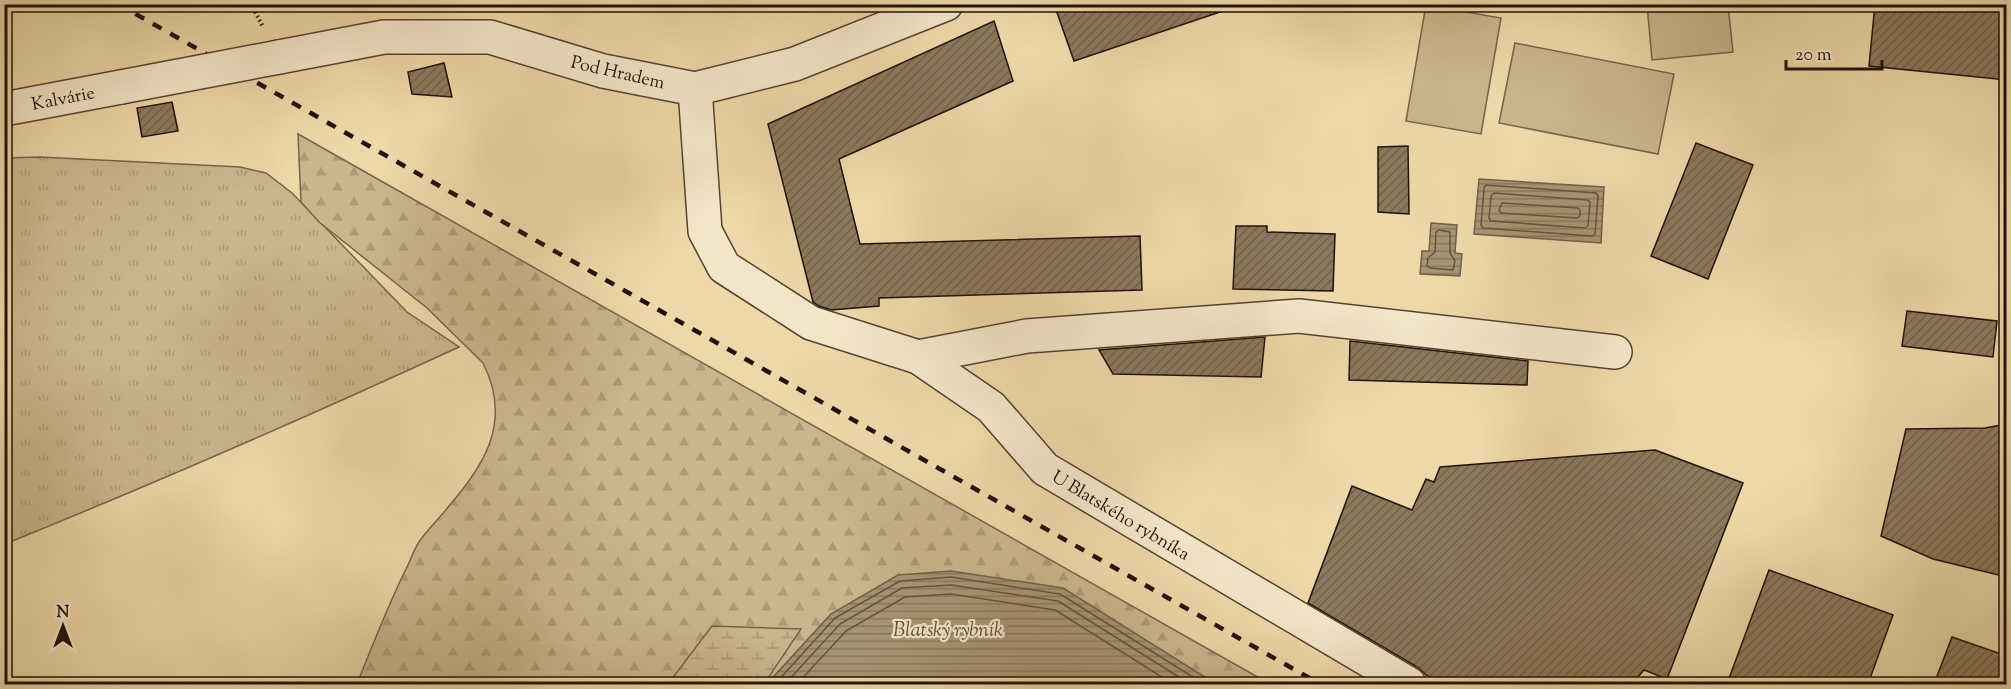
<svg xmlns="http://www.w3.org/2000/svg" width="2011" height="689" font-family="'Sorts Mill Goudy',serif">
<defs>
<pattern id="grass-tufts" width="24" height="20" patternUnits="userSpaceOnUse" patternTransform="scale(1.5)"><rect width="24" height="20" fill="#c9b68d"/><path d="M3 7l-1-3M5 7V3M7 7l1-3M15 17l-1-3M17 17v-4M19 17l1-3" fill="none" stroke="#ac9b78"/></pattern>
<pattern id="forest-firs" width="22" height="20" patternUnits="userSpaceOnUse" patternTransform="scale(1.5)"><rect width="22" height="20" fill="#c9b68d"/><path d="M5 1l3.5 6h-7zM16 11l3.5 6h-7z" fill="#ac9b78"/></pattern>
<pattern id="wetland-marsh" width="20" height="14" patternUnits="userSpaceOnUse" patternTransform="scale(1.5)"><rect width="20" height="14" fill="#c9b68d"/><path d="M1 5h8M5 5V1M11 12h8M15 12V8" fill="none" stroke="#ac9b78"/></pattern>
<pattern id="water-rules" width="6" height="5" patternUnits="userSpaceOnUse" patternTransform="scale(1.5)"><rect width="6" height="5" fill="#a79572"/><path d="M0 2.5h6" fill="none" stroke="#88785c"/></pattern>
<pattern id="building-hatch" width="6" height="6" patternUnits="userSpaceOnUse" patternTransform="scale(1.5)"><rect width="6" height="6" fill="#8b795b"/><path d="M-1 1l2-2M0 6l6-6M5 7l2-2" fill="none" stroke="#716249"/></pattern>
</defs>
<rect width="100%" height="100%" fill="#ecd8a9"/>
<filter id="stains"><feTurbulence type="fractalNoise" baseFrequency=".00333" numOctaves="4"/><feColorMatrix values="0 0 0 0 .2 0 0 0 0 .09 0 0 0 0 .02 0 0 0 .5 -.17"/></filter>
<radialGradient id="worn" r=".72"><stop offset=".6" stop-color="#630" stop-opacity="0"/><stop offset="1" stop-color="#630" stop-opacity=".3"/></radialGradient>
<path fill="url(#grass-tufts)" stroke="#75644a" stroke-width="1.5" d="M40 157 240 167 266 173 292 193 407 312 459 347C309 416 158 482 5 544V158Z"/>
<path fill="url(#forest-firs)" stroke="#75644a" stroke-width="1.5" d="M298 134 1270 684H1216L1145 641 831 614 767 684H357C372 646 387 608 405 571 410 562 413 551 419 542 427 530 439 519 448 507 486 464 512 420 483 363L427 308 319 222 301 202Z"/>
<polygon fill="url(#wetland-marsh)" stroke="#75644a" stroke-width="1.5" points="712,626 801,629 764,684 668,684"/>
<g fill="#c9b68d" stroke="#75644a" stroke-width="1.5">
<polygon points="1426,5 1501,18 1481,134 1406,121"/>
<polygon points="1647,5 1728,5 1733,52 1652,60"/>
<polygon points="1515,43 1674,74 1658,154 1499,123"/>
</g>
<g fill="url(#water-rules)" stroke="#716147" stroke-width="1.5">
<polygon points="1479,179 1604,187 1601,243 1474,234"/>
<polygon points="1431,223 1457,225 1455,253 1462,254 1460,276 1420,274 1422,251 1429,251"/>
<polygon points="951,571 1063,588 1216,684 767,684 831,614 898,575"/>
</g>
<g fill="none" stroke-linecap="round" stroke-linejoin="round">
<g stroke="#64543c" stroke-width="1.5">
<polygon points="1486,185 1596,193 1598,196 1595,234 1592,236 1483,228 1481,225 1484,188"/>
<polygon points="1494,193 1588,200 1590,202 1588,226 1585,228 1491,221 1489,218 1491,196"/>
<polygon points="1502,203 1578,208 1580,210 1580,216 1577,218 1501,213 1499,210"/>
<polygon points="1439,230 1450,232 1450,253 1455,261 1453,270 1430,268 1427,266 1428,258 1435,252 1436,232"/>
<polyline points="775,684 835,618 900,581 951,577 1060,594 1204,684"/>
<polyline points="785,684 840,624 902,588 951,585 1058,601 1190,684"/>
<polyline points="797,684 846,631 905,597 951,594 1055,610 1173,684"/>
</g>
</g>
<g fill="url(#building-hatch)" stroke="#211206" stroke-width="1.5">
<polygon points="1054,4 1228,4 1229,9 1074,61"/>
<polygon points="1875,4 2007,4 2007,80 1869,66"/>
<polygon points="994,21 1013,81 839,159 860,244 1140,236 1142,290 879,298 879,306 831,310 819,306 813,302 768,124"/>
<polygon points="444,63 452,97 412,94 408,72"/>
<polygon points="172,102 178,131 142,137 137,108"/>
<polygon points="1696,143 1753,165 1708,279 1651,256"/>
<polygon points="1408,146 1409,214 1378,212 1378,147"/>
<polygon points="1236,226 1267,226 1267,232 1335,234 1333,291 1233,289"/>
<polygon points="1907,311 1997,321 1993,357 1902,346"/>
<polygon points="1265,337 1261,377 1113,374 1099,350"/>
<polygon points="1350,341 1528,361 1527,385 1349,380"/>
<polygon points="2007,424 2007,577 1933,559 1881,536 1906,429 1985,428"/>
<polygon points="1655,450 1743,483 1667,679 1644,670 1632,684 1442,684 1426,675 1419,668 1308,603 1352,486 1412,510 1426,479 1434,482 1440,467"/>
<polygon points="1769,570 1893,615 1868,684 1727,684"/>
<polygon points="1952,637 2007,656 2007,684 1934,684"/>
</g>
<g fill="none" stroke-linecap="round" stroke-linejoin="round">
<defs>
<g id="minor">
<polyline points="279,57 384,37 490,37 603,71 695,89 795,64 946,4"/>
<polyline points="695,89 705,231 724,267 811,323 918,357 991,407 1045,469 1409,684"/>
<polyline points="4,109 121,87"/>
<polyline points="918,357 1027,336 1299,316 1615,352"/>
</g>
</defs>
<use href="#minor" stroke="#54442f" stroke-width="36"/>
<polyline stroke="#211206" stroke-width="4" stroke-dasharray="1.5 3" stroke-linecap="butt" points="251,4 263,27"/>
<use href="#minor" stroke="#f3e6c7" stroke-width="33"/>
<polyline stroke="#211206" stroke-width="4.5" stroke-dasharray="10 10" stroke-linecap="butt" points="118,4 1320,684"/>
<defs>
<polyline id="minor-bridge" points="121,87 279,57"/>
</defs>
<use href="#minor-bridge" stroke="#54442f" stroke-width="36" stroke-linecap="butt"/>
<use href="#minor-bridge" stroke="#f3e6c7" stroke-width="33"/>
</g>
<g text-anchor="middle" stroke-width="4.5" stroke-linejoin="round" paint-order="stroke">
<g font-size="18" fill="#211206" stroke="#f3e6c7">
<text transform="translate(618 72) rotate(13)" y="6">Pod Hradem</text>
<text transform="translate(63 98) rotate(-11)" y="6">Kalvárie</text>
<text transform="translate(1121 515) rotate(31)" y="6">U Blatského rybníka</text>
</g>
<g font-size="20" font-style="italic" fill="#5d4d37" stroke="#f3e6c7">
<text x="948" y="636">Blatský rybník</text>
</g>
</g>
<rect width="2011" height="689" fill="none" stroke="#ecd8a9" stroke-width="24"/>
<rect x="6" y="6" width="1999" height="677" fill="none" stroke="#211206" stroke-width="3"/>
<rect x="12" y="12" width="1987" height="665" fill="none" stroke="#211206" stroke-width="1.5"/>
<g transform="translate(63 626)" stroke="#f3e6c7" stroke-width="4.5" paint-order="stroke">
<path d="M0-4.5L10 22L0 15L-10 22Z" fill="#211206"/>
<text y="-9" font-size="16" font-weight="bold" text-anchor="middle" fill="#211206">N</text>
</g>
<path d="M1786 60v9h96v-9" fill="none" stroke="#211206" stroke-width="3"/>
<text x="1795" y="60" font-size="18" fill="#211206" stroke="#f3e6c7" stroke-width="4.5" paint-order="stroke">20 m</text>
<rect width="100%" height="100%" filter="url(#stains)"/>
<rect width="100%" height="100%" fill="url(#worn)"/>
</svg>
